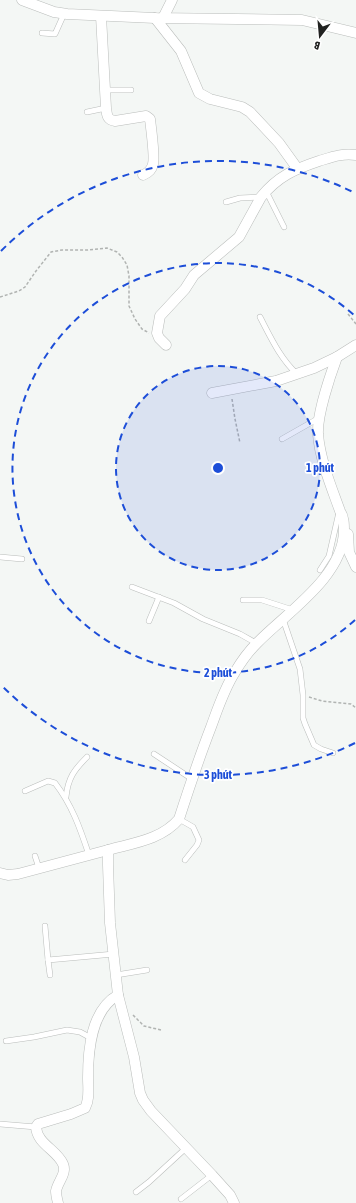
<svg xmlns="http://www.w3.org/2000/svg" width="356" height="1203" font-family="'Asap Condensed',sans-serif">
<rect width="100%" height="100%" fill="#f4f7f5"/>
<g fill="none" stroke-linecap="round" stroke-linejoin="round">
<defs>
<g id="lane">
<polyline points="42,33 55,34 64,14"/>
<polyline points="105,90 131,90"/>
<polyline points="87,112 106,108"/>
<polyline points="266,191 284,227"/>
<polyline points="226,202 240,198 261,197"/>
<path d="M260 317C271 338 280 358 297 374"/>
<polyline points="282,439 319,418"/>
<polyline points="0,557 22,559"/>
<polyline points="320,570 329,556 339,512"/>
<polyline points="132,587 174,603 203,619 240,634 256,643"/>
<polyline points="243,600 262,600 293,610"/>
<polyline points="283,619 300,669 303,695 303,718 305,724 314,745 321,749 333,753"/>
<polyline points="149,621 159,597"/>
<polyline points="154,754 192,779"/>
<path d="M25 791 48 781 55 783C72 805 80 828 89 855"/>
<path d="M66 797C68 778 74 770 87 757"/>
<polyline points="179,819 193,827 199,840 197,845 185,860"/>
<polyline points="35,856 39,868"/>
<polyline points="45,926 48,960 114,954"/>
<polyline points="48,960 50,975"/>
<polyline points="116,975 147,970"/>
<polyline points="6,1041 34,1037 67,1030 80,1032 91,1038"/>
<polyline points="0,1124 36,1127"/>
<polyline points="136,1192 149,1182 186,1148"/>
<polyline points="181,1199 212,1175"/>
</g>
<g id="street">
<polyline points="22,0 54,12 67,14 155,18 302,20 356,33"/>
<path d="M101 16 106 108C107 115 107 120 115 121L146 116 150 119C151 128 155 156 153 164 152 169 148 173 143 175"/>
<polyline points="155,18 181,51 199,93 210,99 242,107 250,112 279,143 297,168"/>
<polyline points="163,18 172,0"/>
<path d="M166 345 159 338 157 333 160 316 185 289 194 275 239 237 261 197C278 176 295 169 319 161 332 157 342 153 356 155"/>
<polyline points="212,393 276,381 314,368 337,357"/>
<polyline points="348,534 349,552 356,567"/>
<polyline points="0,873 8,875 18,874 108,850"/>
<path d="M58 1203C57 1199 56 1195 56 1191 58 1181 67 1174 63 1164 57 1150 37 1144 36 1127L38 1124 71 1114 85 1108C90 1099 88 1088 88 1078 88 1050 91 1010 118 995"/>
<path d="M234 1203 230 1195 212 1175 151 1111 143 1100 140 1093 134 1057 118 995 110 923 108 865V850C133 843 161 840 179 819 189 788 199 758 211 727 218 708 224 689 235 672 241 662 249 651 257 643 286 613 343 577 344 531 344 524 344 517 340 511 331 486 320 460 318 434 317 415 330 376 337 357L356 345"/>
</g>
</defs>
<use href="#lane" stroke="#babdbb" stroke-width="6"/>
<use href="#street" stroke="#babdbb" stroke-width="11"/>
<g stroke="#b1b4b2" stroke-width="1.5" stroke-dasharray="3 2" stroke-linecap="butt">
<polyline points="0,297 19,291 25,287 36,271 51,252 62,250 88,250 107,248 117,252 122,257 127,265 129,276 129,306 135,319 142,329 149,333"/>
<polyline points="348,314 356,324"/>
<polyline points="232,399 235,419 240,443"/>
<polyline points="309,697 322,701 351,704 356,708"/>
<polyline points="133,1015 144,1026 161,1030"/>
</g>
<use href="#lane" stroke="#fff" stroke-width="5"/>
<use href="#street" stroke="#fff" stroke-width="10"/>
</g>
<circle cx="218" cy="468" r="102" fill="#1d4ed8" fill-opacity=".12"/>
<g fill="none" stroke="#1d4ed8" stroke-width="2" stroke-dasharray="7 5">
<circle cx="218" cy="468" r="102"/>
<path d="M355 620A205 205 0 1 1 355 316"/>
<path d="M355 743A307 307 0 0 1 1 685M1 251A307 307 0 0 1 355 193"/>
</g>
<circle cx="218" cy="468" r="6" fill="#1d4ed8" stroke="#fff" stroke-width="2"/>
<g font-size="12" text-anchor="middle" font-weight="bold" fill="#1d4ed8" stroke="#fff" stroke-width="3.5" stroke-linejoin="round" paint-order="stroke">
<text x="320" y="472">1 phút</text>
<text x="218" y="677">2 phút</text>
<text x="218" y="779">3 phút</text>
</g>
<g transform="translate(320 36) rotate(196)" stroke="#ffffff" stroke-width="3" paint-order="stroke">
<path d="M0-3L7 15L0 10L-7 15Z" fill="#212221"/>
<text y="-6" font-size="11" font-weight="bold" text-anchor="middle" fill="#212221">B</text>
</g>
</svg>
